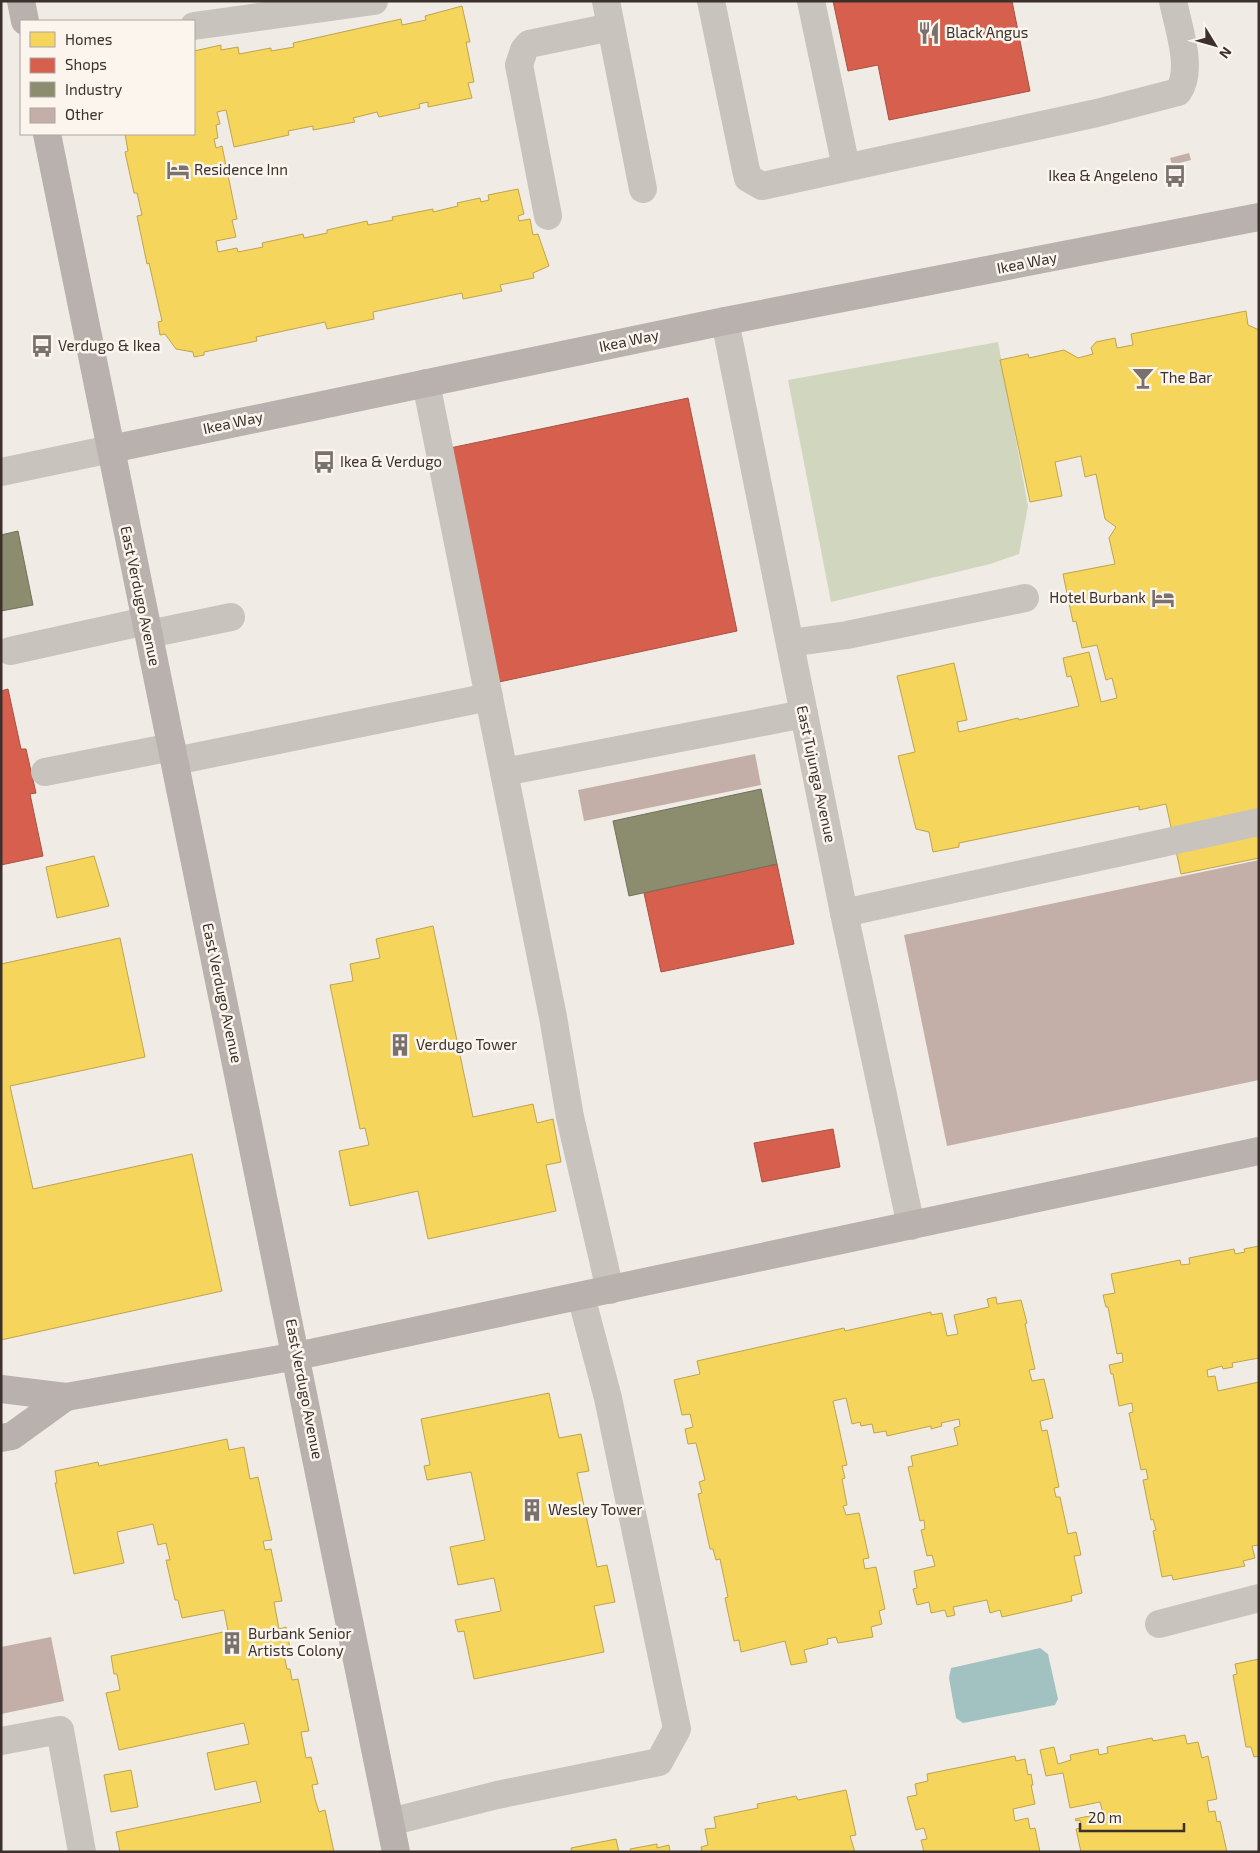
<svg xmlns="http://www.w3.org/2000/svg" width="1260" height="1853" font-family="'Exo 2',sans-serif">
<rect width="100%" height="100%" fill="#f0ebe5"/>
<polygon fill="#d1d6bf" points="998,342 1028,506 1019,554 990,564 831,602 788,380"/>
<polygon fill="#a1c2c1" points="1040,1648 1048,1654 1058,1699 1055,1705 963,1723 956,1718 949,1678 951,1668"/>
<g fill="#f6d55c" stroke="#bea44d">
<polygon points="462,6 470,42 466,42 474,82 468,83 472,98 428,107 428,102 419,104 420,108 379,117 377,112 353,118 355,122 313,130 313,126 288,131 289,135 234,147 226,110 217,112 220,124 216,125 218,138 214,139 216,148 222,146 237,219 232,220 236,237 216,241 218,252 237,248 238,252 263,247 262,243 303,234 304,238 327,233 327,230 367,221 368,225 393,220 392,217 433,209 433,212 458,206 457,203 480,198 481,202 489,200 488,195 518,189 524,214 518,216 519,221 530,219 533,235 538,234 549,266 533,273 534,278 500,285 502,291 463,299 462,293 373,312 374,319 327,329 325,322 256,337 257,341 204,352 204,355 194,357 193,352 176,349 165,334 160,335 158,322 162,321 149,263 147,264 137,216 142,215 137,193 134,193 125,152 128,151 125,134 194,134 194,51 221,45 221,50 238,47 239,54 271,48 271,51 294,47 293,43 401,19 402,25 426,20 425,16"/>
<polygon points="1246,311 1248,325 1259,330 1259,858 1181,874 1166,804 1139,810 1139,806 959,843 959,847 933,852 929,832 916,829 898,756 915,752 897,676 954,663 967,720 957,722 959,732 1018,718 1019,720 1079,706 1071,676 1067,677 1063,658 1089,652 1101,702 1117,698 1112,678 1106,680 1097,645 1082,648 1076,621 1073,622 1063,574 1115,564 1109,538 1116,527 1105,519 1096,474 1085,477 1081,456 1055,462 1062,496 1030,502 1000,360 1028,354 1029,358 1064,350 1078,358 1093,354 1091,348 1096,342 1115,338 1117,348 1133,345 1131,334"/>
<polygon points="94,856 109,906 57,918 46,867"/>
<polygon points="433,926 473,1117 533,1104 537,1123 553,1119 561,1162 546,1165 556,1211 428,1239 418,1191 350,1206 339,1151 369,1145 365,1128 360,1129 330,985 353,981 350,964 380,958 376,939"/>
<polygon points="120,938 145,1057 10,1086 33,1189 192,1154 222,1291 1,1340 1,964"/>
<polygon points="1259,1246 1259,1358 1232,1363 1233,1367 1223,1369 1222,1366 1207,1370 1208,1377 1215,1376 1218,1391 1259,1382 1259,1545 1252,1546 1255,1558 1243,1561 1245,1566 1173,1580 1172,1575 1162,1577 1153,1531 1156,1530 1153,1519 1151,1520 1143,1480 1148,1479 1146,1469 1141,1470 1129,1413 1133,1412 1132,1403 1119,1406 1113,1374 1111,1374 1109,1365 1123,1362 1122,1353 1117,1354 1108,1307 1106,1307 1103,1295 1115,1293 1111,1274 1180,1260 1181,1265 1190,1264 1189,1258 1234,1249 1235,1254 1245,1252 1244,1249"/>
<polygon points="996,1297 997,1304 1021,1300 1027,1323 1025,1324 1035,1369 1029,1370 1032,1381 1044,1379 1053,1418 1040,1421 1042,1431 1047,1430 1059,1487 1054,1488 1056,1497 1060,1497 1068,1534 1076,1532 1081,1555 1074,1556 1082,1593 1071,1596 1072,1601 1002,1617 1000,1610 990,1613 987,1600 953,1607 955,1615 947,1617 945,1610 931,1613 929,1602 917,1605 913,1589 917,1588 914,1571 935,1566 932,1555 927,1556 921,1530 925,1529 924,1520 920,1521 908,1467 913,1466 911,1456 958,1445 954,1428 960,1426 959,1419 941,1423 942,1426 931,1429 931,1426 887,1436 886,1431 874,1433 872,1424 861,1426 860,1422 852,1424 846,1398 833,1401 847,1465 842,1466 845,1478 842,1479 847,1505 843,1506 846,1515 859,1513 869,1558 863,1559 865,1569 876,1567 885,1609 879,1611 882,1624 871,1627 873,1637 838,1643 836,1637 827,1639 828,1644 804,1650 807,1662 791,1665 785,1641 741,1652 739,1640 734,1641 725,1598 728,1597 720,1559 716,1560 713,1549 710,1549 698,1494 702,1493 699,1482 705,1480 696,1443 688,1444 685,1429 693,1427 690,1414 682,1415 674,1380 700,1374 697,1361 844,1328 845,1331 931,1312 931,1315 942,1313 947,1336 958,1334 954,1315 989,1307 987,1299"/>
<polygon points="549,1393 559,1438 581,1434 589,1471 577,1473 597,1567 607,1565 615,1602 594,1606 604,1652 474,1679 464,1631 458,1632 455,1620 501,1611 494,1578 458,1585 450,1547 485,1540 471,1472 427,1480 424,1466 430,1465 421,1419"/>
<polygon points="227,1439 229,1450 244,1447 250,1479 258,1477 272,1540 263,1541 265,1550 271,1549 282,1601 274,1602 279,1629 286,1627 291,1654 284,1655 287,1669 290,1669 292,1680 298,1679 309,1731 301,1732 306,1758 311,1757 318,1784 312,1785 315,1799 319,1812 325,1810 334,1852 120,1852 116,1832 261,1802 256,1781 215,1790 207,1753 249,1744 244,1723 119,1750 106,1693 120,1690 117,1674 114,1674 111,1656 228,1631 224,1610 182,1618 178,1600 175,1600 166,1560 170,1560 166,1543 158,1545 153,1524 117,1532 124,1563 74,1574 55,1483 57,1483 55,1471 98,1462 99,1466"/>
<polygon points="1259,1659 1259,1756 1254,1757 1251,1747 1246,1747 1233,1675 1237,1674 1235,1664"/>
<polygon points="1185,1735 1187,1744 1198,1742 1202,1758 1208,1756 1217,1799 1207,1801 1209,1812 1215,1811 1217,1822 1220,1821 1227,1852 1081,1852 1076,1829 1081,1828 1080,1820 1076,1821 1075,1819 1103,1813 1100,1802 1070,1808 1063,1773 1046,1776 1040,1750 1054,1747 1058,1764 1071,1760 1070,1755 1098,1749 1099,1755 1108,1753 1107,1747 1152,1738 1153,1741"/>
<polygon points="1015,1756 1016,1761 1025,1759 1028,1775 1031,1774 1033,1785 1031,1785 1035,1804 1013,1809 1015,1821 1028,1818 1030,1829 1035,1828 1040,1852 924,1852 921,1840 927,1839 924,1828 916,1830 907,1797 917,1795 915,1784 928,1781 927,1774"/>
<polygon points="131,1770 138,1807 111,1812 104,1775"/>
<polygon points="846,1790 856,1835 850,1836 855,1852 702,1852 701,1847 708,1845 705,1829 716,1828 714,1817 758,1808 757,1804 796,1796 798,1800"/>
<polygon points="616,1839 619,1852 572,1852 571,1848"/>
<polygon points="657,1844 657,1848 669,1845 670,1852 631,1852 630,1849"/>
</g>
<g fill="#d6604d" stroke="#a85243">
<polygon points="833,1 1012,1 1030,91 889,120 878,65 848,71"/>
<polygon points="688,398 737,631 499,682 450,448"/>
<polygon points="8,689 21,749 26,749 36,793 30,794 43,856 1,865 1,691"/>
<polygon points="777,864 794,944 661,972 644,893"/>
<polygon points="833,1129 840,1167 762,1182 754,1143"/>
</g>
<g fill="#8c8c6e" stroke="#74705a">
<polygon points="18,531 33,605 1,611 1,535"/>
<polygon points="761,789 777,864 629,896 613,821"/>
</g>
<g fill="#c3afa7">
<polygon points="1189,153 1191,160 1172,165 1170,158"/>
<polygon points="755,754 761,785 584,821 578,790"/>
<polygon points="1259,860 1259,1080 947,1146 904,935"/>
<polygon points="51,1637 64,1701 1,1714 1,1647"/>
</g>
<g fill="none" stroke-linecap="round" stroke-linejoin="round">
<g stroke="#c9c3be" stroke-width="28">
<polyline points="606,1 643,189"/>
<path d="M711 1 746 170 748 178 762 186 1097 113 1178 92C1194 70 1178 27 1173 1"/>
<polyline points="811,1 846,167"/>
<polyline points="194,26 374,1"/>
<polyline points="548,216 519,65 524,50 529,44 611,27"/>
<polyline points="725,321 844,913 911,1226"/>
<polyline points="426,383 553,1017 570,1117 610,1290"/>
<polyline points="1,472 111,449"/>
<polyline points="149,634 231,617"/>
<polyline points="790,643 847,635 1025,598"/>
<polyline points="10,651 146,621"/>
<polyline points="175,761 489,697"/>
<polyline points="45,772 172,747"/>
<polyline points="504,772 804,714"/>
<polyline points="844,913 1259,822"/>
<polyline points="1159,1624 1259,1598"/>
<polyline points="1,1741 60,1730 82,1852"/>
<polyline points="390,1822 497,1795 659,1762 677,1729 608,1398 581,1296"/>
</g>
<g stroke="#b8b1ad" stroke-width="28">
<polyline points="21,1 25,21"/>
<path d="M47 134C161 707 282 1279 396 1852"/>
<polyline points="111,449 725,321 1259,217"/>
<polyline points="1,1389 66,1397 297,1356 1259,1151"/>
<polyline points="1,1438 12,1436 66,1397"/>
</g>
</g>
<defs>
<symbol id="restaurant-bare" viewBox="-9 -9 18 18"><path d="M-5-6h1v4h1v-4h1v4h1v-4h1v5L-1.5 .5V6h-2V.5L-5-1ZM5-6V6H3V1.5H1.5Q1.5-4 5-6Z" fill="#7a716c" stroke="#fbf5ee" stroke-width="2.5" paint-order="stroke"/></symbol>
<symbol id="hotel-bare" viewBox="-9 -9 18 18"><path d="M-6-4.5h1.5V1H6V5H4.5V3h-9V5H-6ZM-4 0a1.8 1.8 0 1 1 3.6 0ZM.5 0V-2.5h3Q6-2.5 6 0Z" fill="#7a716c" stroke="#fbf5ee" stroke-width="2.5" paint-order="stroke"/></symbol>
<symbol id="bus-bare" viewBox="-9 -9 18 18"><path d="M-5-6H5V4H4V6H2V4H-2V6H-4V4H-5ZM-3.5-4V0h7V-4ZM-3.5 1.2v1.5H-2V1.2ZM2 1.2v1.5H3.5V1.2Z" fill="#7a716c" stroke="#fbf5ee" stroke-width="2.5" paint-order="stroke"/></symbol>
<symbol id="bar-bare" viewBox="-9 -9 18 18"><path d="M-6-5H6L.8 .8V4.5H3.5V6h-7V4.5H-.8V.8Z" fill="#7a716c" stroke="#fbf5ee" stroke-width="2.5" paint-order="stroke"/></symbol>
<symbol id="building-bare" viewBox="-9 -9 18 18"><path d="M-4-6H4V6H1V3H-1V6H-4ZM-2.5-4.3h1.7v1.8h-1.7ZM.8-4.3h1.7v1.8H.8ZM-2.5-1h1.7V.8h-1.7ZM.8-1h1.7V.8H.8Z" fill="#7a716c" stroke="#fbf5ee" stroke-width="2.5" paint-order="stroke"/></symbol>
</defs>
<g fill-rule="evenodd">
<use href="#restaurant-bare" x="913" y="17" width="32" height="32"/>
<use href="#hotel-bare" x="162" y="154" width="32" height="32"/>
<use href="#bus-bare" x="1159" y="160" width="32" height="32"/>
<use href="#bus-bare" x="26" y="330" width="32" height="32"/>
<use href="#bar-bare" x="1127" y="362" width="32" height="32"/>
<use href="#bus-bare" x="308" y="446" width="32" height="32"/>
<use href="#hotel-bare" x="1147" y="582" width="32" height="32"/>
<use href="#building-bare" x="384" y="1029" width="32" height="32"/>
<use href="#building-bare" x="516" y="1494" width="32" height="32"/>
<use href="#building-bare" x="216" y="1627" width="32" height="32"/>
</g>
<g text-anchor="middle" stroke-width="5" stroke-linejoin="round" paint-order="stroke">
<g font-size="15" fill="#3b302b" stroke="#fbf5ee" text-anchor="start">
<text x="946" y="38">Black Angus</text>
<text x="194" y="175">Residence Inn</text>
<text x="1158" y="181" text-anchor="end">Ikea &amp; Angeleno</text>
<text x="58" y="351">Verdugo &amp; Ikea</text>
<text x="1160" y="383">The Bar</text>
<text x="340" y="467">Ikea &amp; Verdugo</text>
<text x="1146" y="603" text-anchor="end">Hotel Burbank</text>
<text x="416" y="1050">Verdugo Tower</text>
<text x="548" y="1515">Wesley Tower</text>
<text x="248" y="1639">Burbank Senior<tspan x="248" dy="17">Artists Colony</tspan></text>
</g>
<g font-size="15" fill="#3b302b" stroke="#fbf5ee">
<text transform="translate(1027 263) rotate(-11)" y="5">Ikea Way</text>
<text transform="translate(629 341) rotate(-12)" y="5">Ikea Way</text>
<text transform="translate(233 423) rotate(-12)" y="5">Ikea Way</text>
<text transform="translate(140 596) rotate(78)" y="5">East Verdugo Avenue</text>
<text transform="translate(816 774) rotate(78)" y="5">East Tujunga Avenue</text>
<text transform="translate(222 993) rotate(78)" y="5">East Verdugo Avenue</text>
<text transform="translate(304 1389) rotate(79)" y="5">East Verdugo Avenue</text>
</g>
</g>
<rect width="1260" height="1853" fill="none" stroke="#3b302b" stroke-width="5"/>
<rect x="20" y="20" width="175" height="115" fill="#fbf5ee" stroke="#aea6a0"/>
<rect x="30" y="32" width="25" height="15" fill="#f6d55c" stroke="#aea6a0"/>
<text x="65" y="45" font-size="15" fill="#3b302b">Homes</text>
<rect x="30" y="58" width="25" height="15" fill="#d6604d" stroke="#aea6a0"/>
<text x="65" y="70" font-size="15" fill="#3b302b">Shops</text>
<rect x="30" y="82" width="25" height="15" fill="#8c8c6e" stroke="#aea6a0"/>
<text x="65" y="95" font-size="15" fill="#3b302b">Industry</text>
<rect x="30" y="108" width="25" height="15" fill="#c3afa7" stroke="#aea6a0"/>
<text x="65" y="120" font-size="15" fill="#3b302b">Other</text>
<g transform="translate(1215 45) rotate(127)" stroke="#fbf5ee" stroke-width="4" paint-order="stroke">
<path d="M0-4L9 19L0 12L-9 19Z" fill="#3b302b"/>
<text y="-8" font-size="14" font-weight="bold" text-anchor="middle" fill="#3b302b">N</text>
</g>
<path d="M1080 1823v8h104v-8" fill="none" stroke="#3b302b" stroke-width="2.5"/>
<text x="1088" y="1823" font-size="15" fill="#3b302b" stroke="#fbf5ee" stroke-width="4" paint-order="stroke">20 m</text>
</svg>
